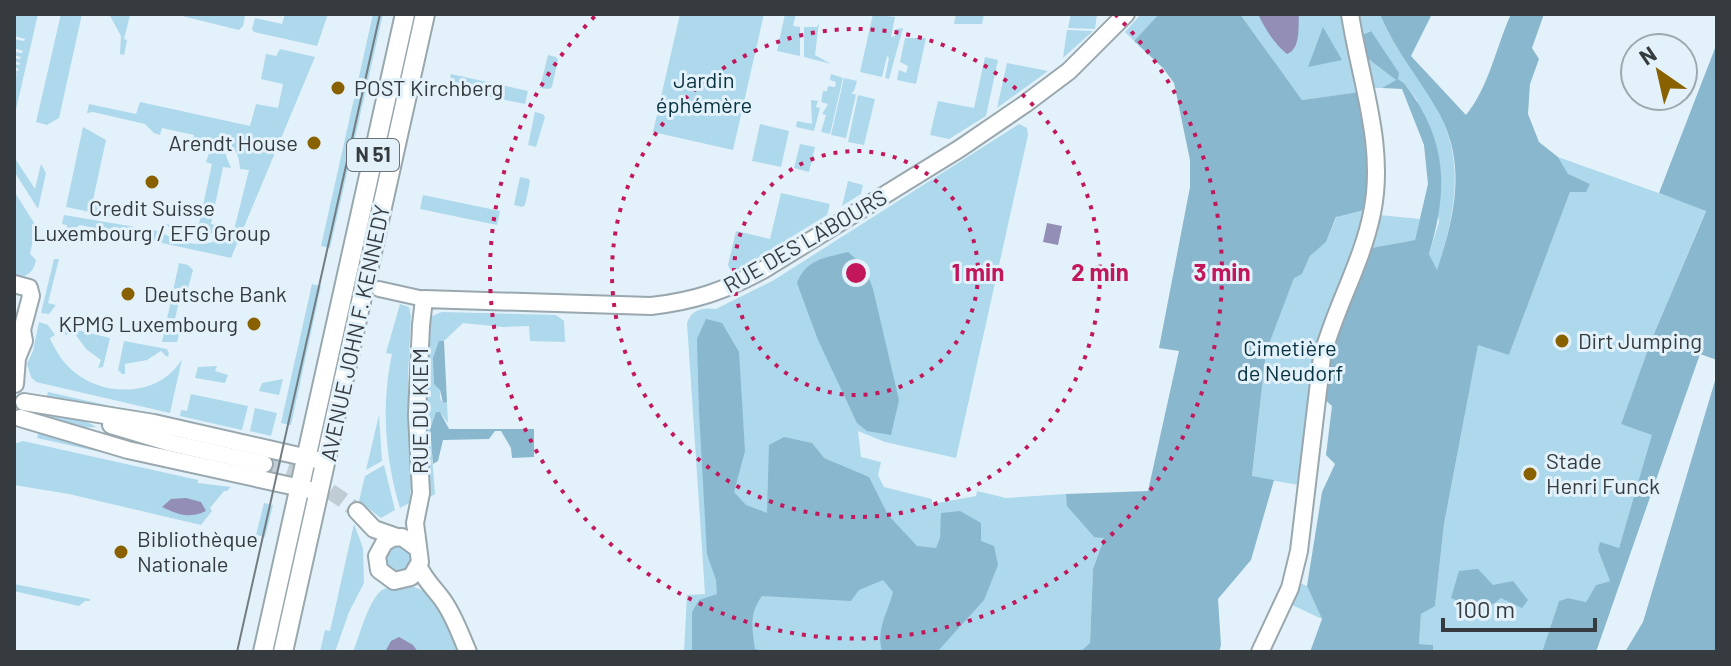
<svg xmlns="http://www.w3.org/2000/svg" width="1731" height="666" font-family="Barlow,sans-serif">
<rect width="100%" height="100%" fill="#e3f2fa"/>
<g fill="#aed8ec">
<polygon points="14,14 38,14 14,118 14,77 17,75 14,71 18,71 19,69 14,67 14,64 19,65 20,63 14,61 14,58 20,59 21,57 14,55 14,52 22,53 23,51 14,48 14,39 24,41 25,39 14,36"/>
<polygon points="61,14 82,14 59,118 47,125 36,122"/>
<polygon points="109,14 130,15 124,39 127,40 124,55 120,54 121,36"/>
<polygon points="174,14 245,16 243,26 239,30"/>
<polygon points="285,14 328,14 317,46 254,32 252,29 255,18 282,24"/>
<polygon points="373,14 383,14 330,248 321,246"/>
<polygon points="680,14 764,14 733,150 653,132"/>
<polygon points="785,14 796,14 793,26 800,27 800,56 777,51"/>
<polygon points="873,14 895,17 891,37 895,36 896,29 903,28 889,79 885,78 889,58 887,56 882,77 860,72"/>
<polygon points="956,14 984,14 982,24 954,24"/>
<polygon points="1071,14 1097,14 1095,29 1068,28"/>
<polygon points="1141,14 1159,14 1134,41 1125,32"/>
<polygon points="1240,14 1343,14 1359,92 1302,100"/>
<path d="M1359 14H1380C1395 51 1422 80 1440 115 1466 166 1453 220 1437 271L1429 254 1439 222 1417 100 1404 83 1398 79 1370 31 1362 35Z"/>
<polygon points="819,22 815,55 831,64 804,57 804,27 817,27"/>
<polygon points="1067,30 1093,31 1063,58"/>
<polygon points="905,38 926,38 916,84 897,80 899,70 906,73 908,66 900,62"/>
<path d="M280 49 315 57 231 258 80 225 74 229 70 242H60L61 237H64L67 225 62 224 64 215 159 231C178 243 214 254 227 229L234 230 249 170 240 169C238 133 216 147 193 143L194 135 162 128 160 135 154 133 145 124 93 112 87 113 89 104 136 114 140 102 250 126 256 104 278 108 283 84 261 79 266 54 276 56Z"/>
<polygon points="548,55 556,57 558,60 552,87 549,89 540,88"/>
<polygon points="985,57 998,60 986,116 949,139 930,135 938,101 974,108"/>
<polygon points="1367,58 1396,80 1382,88 1374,88"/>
<polygon points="1007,63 1048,71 997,108"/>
<polygon points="451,74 528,91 525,104 448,88"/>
<polygon points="831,74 843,78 830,134 821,132 826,115 822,114 828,104 821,102 823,91 827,91 828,86 835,87 836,82 830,80"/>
<polygon points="844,78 857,81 854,91 851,93 856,95 846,138 831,135"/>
<polygon points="858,95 875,99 864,145 848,142"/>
<polygon points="811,100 818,101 816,107 820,108 814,131 796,127 797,121 812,124"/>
<polygon points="535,112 543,114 545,117 536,147 528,145"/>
<polygon points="760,124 789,131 781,167 752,161"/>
<path d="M1019 124 1027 128 1028 135 956 458 885 442 858 431 861 457 881 462 878 475 884 487 932 499V504L976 496 977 491 1006 498 1066 494 1068 506 1094 537H1104L1093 569 1090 644 1080 652H684L687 595 705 594 687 323C691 310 702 307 716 309L774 280Z"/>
<polygon points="83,127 106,140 93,200 99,202 98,209 123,215 114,217 66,207"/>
<polygon points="800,144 815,147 809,172 794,168"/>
<polygon points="213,150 225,153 231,168 223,167 211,224 218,226 213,233 205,236 173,231 166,224 191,229 193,223 199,224 212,164 206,162 209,153"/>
<polygon points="14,157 35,189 41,164 46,173 38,209 14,171"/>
<polygon points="1558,157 1706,210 1651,341 1621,424 1653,434 1619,548 1601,543 1598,550 1610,581 1596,585 1586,602 1568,598 1559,601 1542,652 1433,652 1432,645 1419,644 1421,614 1435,605 1444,524 1478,344 1509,355 1570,192 1590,184 1568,175"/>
<polygon points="520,177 529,179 530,182 525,205 522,207 514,205"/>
<polygon points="848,181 863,185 861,194 842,206"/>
<path d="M14 191 36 226 30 254 36 260C34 269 31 274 22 277L14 274Z"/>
<polygon points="781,193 830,204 827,215 740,269 730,270 728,265 736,231 770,239"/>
<polygon points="423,195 500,211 497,225 420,209"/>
<polygon points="1368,209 1316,360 1299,485 1252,477 1266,352 1294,277 1302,274 1310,256 1326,242 1337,216"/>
<polygon points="1379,215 1420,219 1415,240 1371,248"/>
<polygon points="54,259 59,259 48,303 56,305 49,314 41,313"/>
<polygon points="179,263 188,265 193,270 188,288 182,288 172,332 179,334 177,342 162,342"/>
<polygon points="312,284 321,286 291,425 281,423"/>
<path d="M400 304 409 307 411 316 408 375 411 487 409 503 400 508C385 458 381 404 392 354L386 353Z"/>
<polygon points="442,312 556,315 564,321 565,342 530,341 529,326 503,327 463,323 444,341 439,341 440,398 443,403 447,402 448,423 440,412 436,412 430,429 435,494 430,497 425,408 429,320 432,316"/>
<path d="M39 322 48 325 55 335 50 338 51 341C57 352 63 363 73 371 104 398 160 397 182 359L170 413 36 382 31 377 27 364 33 351Z"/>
<polygon points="65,327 110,338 103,367 98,368 101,360 86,349 73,331 66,335 63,331"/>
<polygon points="124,341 167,349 169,354 167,357 161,351 147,360 125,364 125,374 122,374 118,370"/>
<polygon points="217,366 215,371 228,375 225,383 195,378 198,367"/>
<polygon points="283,379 279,395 259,391 262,383"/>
<polygon points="48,392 164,418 46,399"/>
<polygon points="191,394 248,406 242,430 180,416 181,410 187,411"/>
<polygon points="255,408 277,413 271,436 250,431"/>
<polygon points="43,410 82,419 96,427 79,428 41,419"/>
<polygon points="379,415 382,461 366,470"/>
<polygon points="39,431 258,484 258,487 37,438"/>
<polygon points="23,441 198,480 198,483 231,487 227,491 224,491 210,508 212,511 201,525 69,494 14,485 14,444"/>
<polygon points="384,465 395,510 381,518 359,501 365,476"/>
<polygon points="264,503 273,505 265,537 256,535"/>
<polygon points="354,524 363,548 364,583 349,612 335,652 320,652 325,630 330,631"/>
<polygon points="402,542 414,557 404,574 389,572 382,554 384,549"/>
<polygon points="1297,582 1307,586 1322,619 1290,604"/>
<polygon points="14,584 90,599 90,601 85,601 79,606 14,591"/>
<path d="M409 586C438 590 449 626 459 649L455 652H353C359 637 369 599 382 590 389 586 400 587 409 586Z"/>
</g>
<g fill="#89b7ce">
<polygon points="1159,14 1240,14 1302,100 1359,92 1368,157 1368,209 1336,217 1326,242 1310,256 1302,274 1294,278 1266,352 1252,476 1274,480 1251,560 1218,599 1221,645 1219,652 1080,652 1090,643 1093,569 1104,538 1094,537 1067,506 1066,494 1148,491 1179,351 1159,348 1190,187 1190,160 1174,83 1163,68 1134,41"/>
<path d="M1380 14H1432L1411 56 1466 115C1489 87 1496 47 1511 14H1544L1532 48 1539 59 1530 84 1528 114 1539 142 1558 157 1568 174 1590 184 1586 192H1570L1509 355 1478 345 1444 524 1435 606 1421 614 1419 644 1433 645V652H1310L1322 619 1307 586 1322 492 1335 464 1326 455 1332 406 1323 398 1328 356 1371 248 1415 240 1428 184 1424 145 1402 89 1382 88 1396 80 1367 58 1362 35 1371 31 1399 73 1398 79 1404 83C1447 139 1449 187 1429 254L1437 270C1454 218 1467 166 1440 115 1421 80 1395 51 1380 14Z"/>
<polygon points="1323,27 1342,60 1308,67"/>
<polygon points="1717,43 1717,360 1700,354 1596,652 1542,652 1559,601 1568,598 1586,602 1596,585 1610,581 1598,550 1600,542 1619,548 1652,435 1621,424 1651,341 1706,211 1659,193"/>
<path d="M848 252 865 267 873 289 899 400 891 435 867 431 857 423 818 340 797 283C806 259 825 258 848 252Z"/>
<path d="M706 319 722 323 739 352 745 451 734 492 746 505 767 513 769 445 784 437 812 443 824 458 869 477 888 515 917 546 936 548 940 538 941 513 960 511 981 523V541L994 546 998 565 984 600 937 652H882C876 628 887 615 893 592L883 580 859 590 851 601 762 596C749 613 752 629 755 649L768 652H692V612L699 600 717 594 716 580 707 554 699 412 697 339Z"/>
<polygon points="439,341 444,341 447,402 443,403 440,390 434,384 433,358"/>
<polygon points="1717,374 1717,652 1625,652 1643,622"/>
<polygon points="436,412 440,412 449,429 534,429 534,457 512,458 511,448 501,431 495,431 489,439 443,440 438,461 433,464 430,429"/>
<path d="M1478 569 1493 585 1513 581 1528 600 1522 608 1501 598C1481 615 1473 607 1451 598L1459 571Z"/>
</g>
<g fill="#928eb6">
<path d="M1258 14H1299C1298 27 1301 49 1287 54 1274 43 1265 29 1258 14Z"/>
<polygon points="1047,223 1062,226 1058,245 1043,242"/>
<path d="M186 498 201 502 206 511C189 519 179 515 162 507L171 499Z"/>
<polygon points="399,637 413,645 418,652 385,652 391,641"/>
</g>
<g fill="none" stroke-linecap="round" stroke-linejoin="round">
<path stroke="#c0cdd5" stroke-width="16" stroke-dasharray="16 8" stroke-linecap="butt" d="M264 464C301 473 328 487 357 511"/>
<defs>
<polyline id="tertiary" points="379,289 424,299"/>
<g id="secondary">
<polyline points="14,284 29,288 31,296 22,330 24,341 17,358 15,384"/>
<polyline points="24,402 154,423 317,460"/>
<polyline points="20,418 128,450 310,490"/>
<polyline points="111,425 171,443 264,464"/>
<polyline points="357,511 374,529 397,537"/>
<path d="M417 548 402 537 392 538 384 543 377 556 379 570 394 581 411 577 420 562 415 523 421 493 417 415 421 325 424 299 651 306C695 301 724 291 763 270L959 149 1025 104 1069 71 1126 14"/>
<path d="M419 567C425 580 433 587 442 599 454 615 460 634 468 652"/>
<path d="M1260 652 1290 588 1299 551 1322 357C1335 308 1362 263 1372 213 1386 146 1360 80 1350 14"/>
</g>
<g id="primary">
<polyline points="263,652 405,14"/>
<polyline points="283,652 425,14"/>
</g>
</defs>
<use href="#tertiary" stroke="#99a7ae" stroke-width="18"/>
<use href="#secondary" stroke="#99a7ae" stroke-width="20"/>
<use href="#primary" stroke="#99a7ae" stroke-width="22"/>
<use href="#tertiary" stroke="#fff" stroke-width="14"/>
<use href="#secondary" stroke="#fff" stroke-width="16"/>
<use href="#primary" stroke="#fff" stroke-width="18"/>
<polyline stroke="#737c81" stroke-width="2" points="237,652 380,14"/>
</g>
<g fill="none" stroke="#c2185b" stroke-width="4" stroke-dasharray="4 8">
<circle cx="856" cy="273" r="122"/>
<circle cx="856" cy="273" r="244"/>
<path d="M1115 14A366 366 0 1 1 597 14"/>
</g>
<g fill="#896100" stroke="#e3f2fa" stroke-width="3">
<circle cx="338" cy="88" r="8"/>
<circle cx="314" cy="143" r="8"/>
<circle cx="152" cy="182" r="8"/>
<circle cx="128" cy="294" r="8"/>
<circle cx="254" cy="324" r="8"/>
<circle cx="1562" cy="341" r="8"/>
<circle cx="1530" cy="474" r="8"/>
<circle cx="121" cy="552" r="8"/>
</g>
<g text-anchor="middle" stroke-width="6" stroke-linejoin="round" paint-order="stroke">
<rect fill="#e3f2fa" stroke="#697277" stroke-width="2" x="347" y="139" width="52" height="32" rx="6"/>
<g font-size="20" font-weight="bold" fill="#353b3f">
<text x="373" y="162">N 51</text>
</g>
<g font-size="22" fill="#083242" stroke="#e3f2fa">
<text x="704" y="88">Jardin<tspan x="704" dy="25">éphémère</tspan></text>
<text x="1290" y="356">Cimetière<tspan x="1290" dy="25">de Neudorf</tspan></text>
</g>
<g font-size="22" fill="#353b3f" stroke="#e3f2fa" text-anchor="start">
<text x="354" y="96">POST Kirchberg</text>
<text x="298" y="151" text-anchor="end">Arendt House</text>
<text x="152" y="216" text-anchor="middle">Credit Suisse<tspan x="152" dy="25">Luxembourg / EFG Group</tspan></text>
<text x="144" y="302">Deutsche Bank</text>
<text x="238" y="332" text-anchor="end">KPMG Luxembourg</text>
<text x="1578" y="349">Dirt Jumping</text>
<text x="1546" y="469">Stade<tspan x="1546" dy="25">Henri Funck</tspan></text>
<text x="137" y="547">Bibliothèque<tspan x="137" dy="25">Nationale</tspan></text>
</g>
<g font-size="22" fill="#353b3f" stroke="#e3f2fa">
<text transform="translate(805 241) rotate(-30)" y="8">RUE DES LABOURS</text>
<text transform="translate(355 333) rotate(-78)" y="8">AVENUE JOHN F. KENNEDY</text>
<text transform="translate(420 411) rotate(-90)" y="8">RUE DU KIEM</text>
</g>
</g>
<circle cx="856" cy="273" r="12" fill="#c2185b" stroke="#e3f2fa" stroke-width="4"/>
<g font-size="24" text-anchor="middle" font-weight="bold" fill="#c2185b" stroke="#e3f2fa" stroke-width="6" stroke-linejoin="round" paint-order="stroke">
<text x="978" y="281">1 min</text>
<text x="1100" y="281">2 min</text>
<text x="1222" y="281">3 min</text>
</g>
<rect width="1731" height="666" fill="none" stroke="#353b3f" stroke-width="32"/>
<g transform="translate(1659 72) rotate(326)"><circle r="38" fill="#e3f2fa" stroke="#9da9af" stroke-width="2"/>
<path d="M0-6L14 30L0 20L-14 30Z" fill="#896100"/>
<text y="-12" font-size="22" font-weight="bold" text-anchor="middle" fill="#353b3f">N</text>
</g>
<path d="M1443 618v12h152v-12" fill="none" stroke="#353b3f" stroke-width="4"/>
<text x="1455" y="618" font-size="24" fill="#353b3f" stroke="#e3f2fa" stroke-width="6" paint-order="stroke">100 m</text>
</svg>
